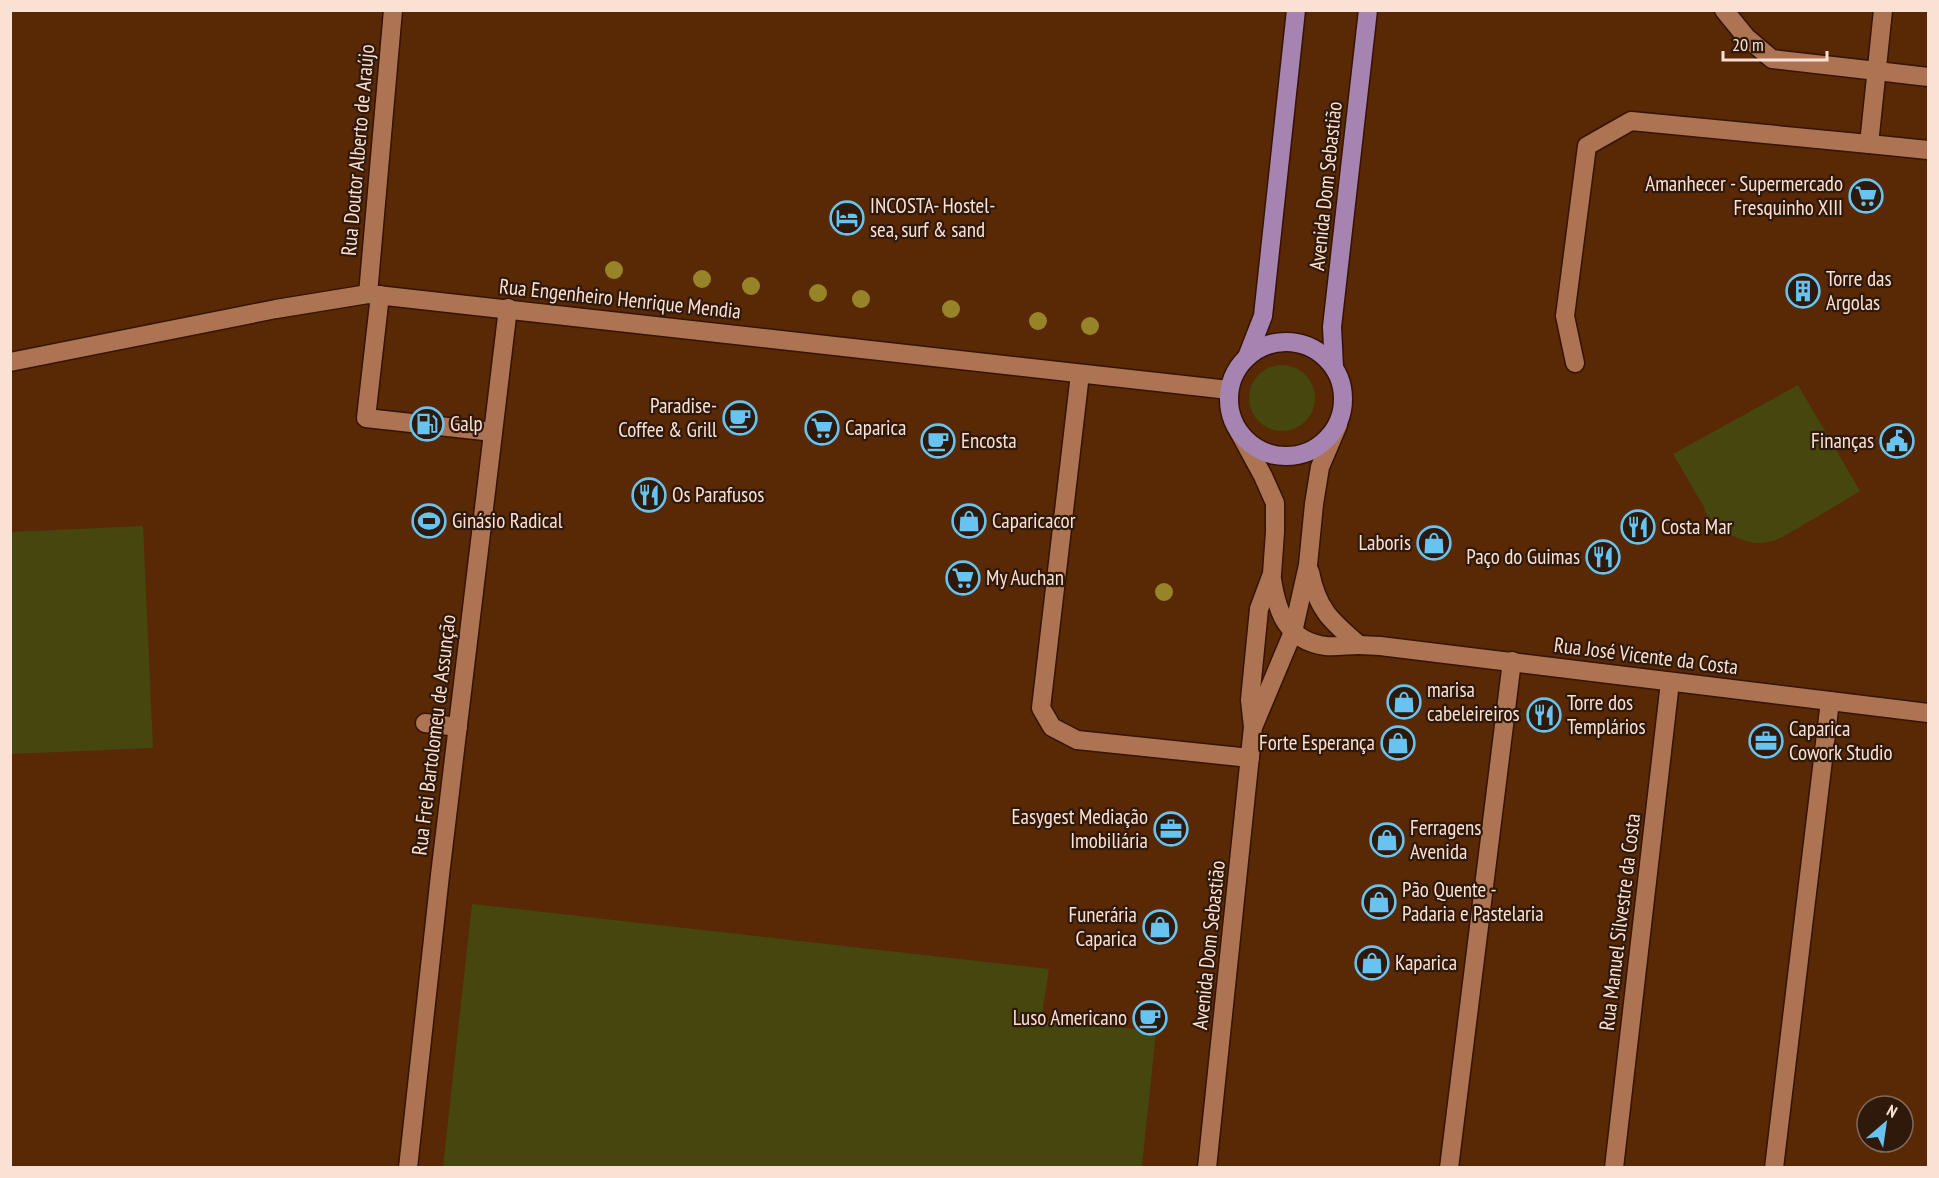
<svg xmlns="http://www.w3.org/2000/svg" width="1939" height="1178" font-family="'PT Sans Narrow',sans-serif">
<rect width="100%" height="100%" fill="#592804"/>
<g fill="#46470f">
<circle cx="1282" cy="398" r="33"/>
<path d="M1798 385 1860 491C1843 501 1826 512 1808 522 1778 540 1762 553 1728 533 1716 527 1707 520 1704 507L1673 454Z"/>
<polygon points="143,526 153,748 11,754 11,532"/>
<polygon points="472,904 1049,969 1041,1020 1156,1031 1142,1167 443,1167"/>
</g>
<g fill="none" stroke-linecap="round" stroke-linejoin="round">
<defs>
<g id="lane">
<polyline points="1724,10 1746,37 1772,59 1877,71"/>
<polyline points="380,295 366,418 493,432"/>
<polyline points="425,723 458,727"/>
</g>
<g id="street">
<polyline points="1877,71 1928,77"/>
<polyline points="1869,144 1928,150"/>
<polyline points="368,294 393,10"/>
<polyline points="1575,363 1565,316 1587,146 1631,121 1869,144 1883,10"/>
<polyline points="1080,374 1041,708 1052,727 1077,740 1250,758"/>
<polyline points="1359,645 1380,646 1928,713"/>
<polyline points="408,1168 440,875 508,308"/>
<polyline points="1449,1168 1512,661"/>
<polyline points="1614,1168 1670,682"/>
<polyline points="1774,1168 1830,701"/>
</g>
<g id="secondary">
<polyline points="10,362 276,309 368,294 1229,390"/>
<path d="M1310 572C1317 609 1331 621 1359 645"/>
<path d="M1272 579C1277 612 1287 641 1326 646 1336 647 1348 645 1359 645"/>
<polyline points="1254,725 1293,632 1308,565 1314,504 1320,467 1338,425"/>
<polyline points="1207,1168 1253,727 1250,700 1259,609 1272,574 1275,532 1275,503 1263,476 1239,432"/>
</g>
<g id="primary">
<circle cx="1286" cy="399" r="57"/>
<polyline points="1247,357 1263,316 1296,10"/>
<polyline points="1334,367 1332,327 1368,10"/>
</g>
</defs>
<use href="#lane" stroke="#371300" stroke-width="21"/>
<use href="#street" stroke="#371300" stroke-width="21"/>
<use href="#secondary" stroke="#371300" stroke-width="21"/>
<use href="#primary" stroke="#371300" stroke-width="21"/>
<use href="#lane" stroke="#ac7453" stroke-width="18"/>
<use href="#street" stroke="#ac7453" stroke-width="18"/>
<use href="#secondary" stroke="#ac7453" stroke-width="18"/>
<use href="#primary" stroke="#a584b2" stroke-width="18"/>
</g>
<g fill="#978328">
<circle cx="614" cy="270" r="9"/>
<circle cx="702" cy="279" r="9"/>
<circle cx="751" cy="286" r="9"/>
<circle cx="818" cy="293" r="9"/>
<circle cx="861" cy="299" r="9"/>
<circle cx="951" cy="309" r="9"/>
<circle cx="1038" cy="321" r="9"/>
<circle cx="1090" cy="326" r="9"/>
<circle cx="1164" cy="592" r="9"/>
</g>
<defs>
<symbol id="supermarket-ring" viewBox="-11 -11 22 22"><circle r="9.5" fill="#2f190b" stroke="#67c4f0" stroke-width="1.5"/><path d="M-6-5.5h2.5l.6 2H6L4.5 2H-2.5L-4.4-4H-6ZM-1.5 3.2a1.3 1.3 0 1 0 .1 0ZM3 3.2a1.3 1.3 0 1 0 .1 0Z" fill="#67c4f0"/></symbol>
<symbol id="hotel-ring" viewBox="-11 -11 22 22"><circle r="9.5" fill="#2f190b" stroke="#67c4f0" stroke-width="1.5"/><path d="M-6-4.5h1.5V1H6V5H4.5V3h-9V5H-6ZM-4 0a1.8 1.8 0 1 1 3.6 0ZM.5 0V-2.5h3Q6-2.5 6 0Z" fill="#67c4f0"/></symbol>
<symbol id="building-ring" viewBox="-11 -11 22 22"><circle r="9.5" fill="#2f190b" stroke="#67c4f0" stroke-width="1.5"/><path d="M-4-6H4V6H1V3H-1V6H-4ZM-2.5-4.3h1.7v1.8h-1.7ZM.8-4.3h1.7v1.8H.8ZM-2.5-1h1.7V.8h-1.7ZM.8-1h1.7V.8H.8Z" fill="#67c4f0"/></symbol>
<symbol id="cafe-ring" viewBox="-11 -11 22 22"><circle r="9.5" fill="#2f190b" stroke="#67c4f0" stroke-width="1.5"/><path d="M-5.5-4.5H6V0H3Q3 3.5 0 3.5H-2.5Q-5.5 3.5-5.5 0ZM3-3.2v2h1.7v-2ZM-6 4.5H4V6H-6Z" fill="#67c4f0"/></symbol>
<symbol id="fuel-ring" viewBox="-11 -11 22 22"><circle r="9.5" fill="#2f190b" stroke="#67c4f0" stroke-width="1.5"/><path d="M-5.5-6h7V0h2V4h1.3V-2.5L3-4.5l.8-.8L6-3V5H2.5V1h-1V6h-7ZM-4.2-4.7v3.2H.2V-4.7Z" fill="#67c4f0"/></symbol>
<symbol id="civic-ring" viewBox="-11 -11 22 22"><circle r="9.5" fill="#2f190b" stroke="#67c4f0" stroke-width="1.5"/><path d="M-.6-6.5H3V-4.5H.6V-3L4-1V1h2V6H-6V1h2V-1L-.6-3ZM-1.2 2.5V6h2.4V2.5Z" fill="#67c4f0"/></symbol>
<symbol id="restaurant-ring" viewBox="-11 -11 22 22"><circle r="9.5" fill="#2f190b" stroke="#67c4f0" stroke-width="1.5"/><path d="M-5-6h1v4h1v-4h1v4h1v-4h1v5L-1.5 .5V6h-2V.5L-5-1ZM5-6V6H3V1.5H1.5Q1.5-4 5-6Z" fill="#67c4f0"/></symbol>
<symbol id="stadium-ring" viewBox="-11 -11 22 22"><circle r="9.5" fill="#2f190b" stroke="#67c4f0" stroke-width="1.5"/><path d="M0-5a6.5 5 0 1 0 0 10a6.5 5 0 1 0 0-10ZM-3.5-1.8h7v3.6h-7Z" fill="#67c4f0"/></symbol>
<symbol id="shop-ring" viewBox="-11 -11 22 22"><circle r="9.5" fill="#2f190b" stroke="#67c4f0" stroke-width="1.5"/><path d="M-5-2.5h2.3a2.7 3.5 0 0 1 5.4 0H5L5.5 6h-11ZM-1.5-2.5h3a1.5 2.3 0 0 0-3 0Z" fill="#67c4f0"/></symbol>
<symbol id="office-ring" viewBox="-11 -11 22 22"><circle r="9.5" fill="#2f190b" stroke="#67c4f0" stroke-width="1.5"/><path d="M-6-3h4V-5.5h4V-3h4V5H-6ZM-1-4.5V-3h2v-1.5ZM-6 0V1H6V0Z" fill="#67c4f0"/></symbol>
</defs>
<g fill-rule="evenodd">
<use href="#supermarket-ring" x="1847" y="177" width="38" height="38"/>
<use href="#hotel-ring" x="828" y="199" width="38" height="38"/>
<use href="#building-ring" x="1784" y="272" width="38" height="38"/>
<use href="#cafe-ring" x="721" y="399" width="38" height="38"/>
<use href="#fuel-ring" x="408" y="405" width="38" height="38"/>
<use href="#supermarket-ring" x="803" y="409" width="38" height="38"/>
<use href="#cafe-ring" x="919" y="422" width="38" height="38"/>
<use href="#civic-ring" x="1878" y="422" width="38" height="38"/>
<use href="#restaurant-ring" x="630" y="476" width="38" height="38"/>
<use href="#stadium-ring" x="410" y="502" width="38" height="38"/>
<use href="#shop-ring" x="950" y="502" width="38" height="38"/>
<use href="#restaurant-ring" x="1619" y="508" width="38" height="38"/>
<use href="#shop-ring" x="1415" y="524" width="38" height="38"/>
<use href="#restaurant-ring" x="1584" y="538" width="38" height="38"/>
<use href="#supermarket-ring" x="944" y="559" width="38" height="38"/>
<use href="#shop-ring" x="1385" y="683" width="38" height="38"/>
<use href="#restaurant-ring" x="1525" y="696" width="38" height="38"/>
<use href="#office-ring" x="1747" y="722" width="38" height="38"/>
<use href="#shop-ring" x="1379" y="724" width="38" height="38"/>
<use href="#office-ring" x="1152" y="810" width="38" height="38"/>
<use href="#shop-ring" x="1368" y="821" width="38" height="38"/>
<use href="#shop-ring" x="1360" y="883" width="38" height="38"/>
<use href="#shop-ring" x="1141" y="908" width="38" height="38"/>
<use href="#shop-ring" x="1353" y="944" width="38" height="38"/>
<use href="#cafe-ring" x="1131" y="999" width="38" height="38"/>
</g>
<g text-anchor="middle" stroke-width="4.5" stroke-linejoin="round" paint-order="stroke">
<g font-size="21" fill="#fbe1d3" stroke="#2f190b">
<text transform="translate(358 150) rotate(-85)" y="7">Rua Doutor Alberto de Araújo</text>
<text transform="translate(1326 186) rotate(-84)" y="7">Avenida Dom Sebastião</text>
<text transform="translate(620 299) rotate(6)" y="7">Rua Engenheiro Henrique Mendia</text>
<text transform="translate(1646 656) rotate(7)" y="7">Rua José Vicente da Costa</text>
<text transform="translate(434 735) rotate(-83)" y="7">Rua Frei Bartolomeu de Assunção</text>
<text transform="translate(1620 922) rotate(-83)" y="7">Rua Manuel Silvestre da Costa</text>
<text transform="translate(1209 945) rotate(-84)" y="7">Avenida Dom Sebastião</text>
</g>
<g font-size="21" fill="#fbe1d3" stroke="#2f190b" text-anchor="start">
<text x="1843" y="191" text-anchor="end">Amanhecer - Supermercado<tspan x="1843" dy="24">Fresquinho XIII</tspan></text>
<text x="870" y="213">INCOSTA- Hostel-<tspan x="870" dy="24">sea, surf &amp; sand</tspan></text>
<text x="1826" y="286">Torre das<tspan x="1826" dy="24">Argolas</tspan></text>
<text x="717" y="413" text-anchor="end">Paradise-<tspan x="717" dy="24">Coffee &amp; Grill</tspan></text>
<text x="450" y="431">Galp</text>
<text x="845" y="435">Caparica</text>
<text x="961" y="448">Encosta</text>
<text x="1874" y="448" text-anchor="end">Finanças</text>
<text x="672" y="502">Os Parafusos</text>
<text x="452" y="528">Ginásio Radical</text>
<text x="992" y="528">Caparicacor</text>
<text x="1661" y="534">Costa Mar</text>
<text x="1411" y="550" text-anchor="end">Laboris</text>
<text x="1580" y="564" text-anchor="end">Paço do Guimas</text>
<text x="986" y="585">My Auchan</text>
<text x="1427" y="697">marisa<tspan x="1427" dy="24">cabeleireiros</tspan></text>
<text x="1567" y="710">Torre dos<tspan x="1567" dy="24">Templários</tspan></text>
<text x="1789" y="736">Caparica<tspan x="1789" dy="24">Cowork Studio</tspan></text>
<text x="1375" y="750" text-anchor="end">Forte Esperança</text>
<text x="1148" y="824" text-anchor="end">Easygest Mediação<tspan x="1148" dy="24">Imobiliária</tspan></text>
<text x="1410" y="835">Ferragens<tspan x="1410" dy="24">Avenida</tspan></text>
<text x="1402" y="897">Pão Quente -<tspan x="1402" dy="24">Padaria e Pastelaria</tspan></text>
<text x="1137" y="922" text-anchor="end">Funerária<tspan x="1137" dy="24">Caparica</tspan></text>
<text x="1395" y="970">Kaparica</text>
<text x="1127" y="1025" text-anchor="end">Luso Americano</text>
</g>
</g>
<rect width="1939" height="1178" fill="none" stroke="#fbe1d3" stroke-width="24"/>
<g transform="translate(1885 1124) rotate(29)"><circle r="28" fill="#2f190b" stroke="#81695b" stroke-width="1.5"/>
<path d="M0-4.5L10 22L0 15L-10 22Z" fill="#67c4f0"/>
<text y="-9" font-size="16" font-weight="bold" text-anchor="middle" fill="#fbe1d3">N</text>
</g>
<path d="M1723 51v9h104v-9" fill="none" stroke="#fbe1d3" stroke-width="3"/>
<text x="1732" y="51" font-size="18" fill="#fbe1d3" stroke="#2f190b" stroke-width="4.5" paint-order="stroke">20 m</text>
</svg>
